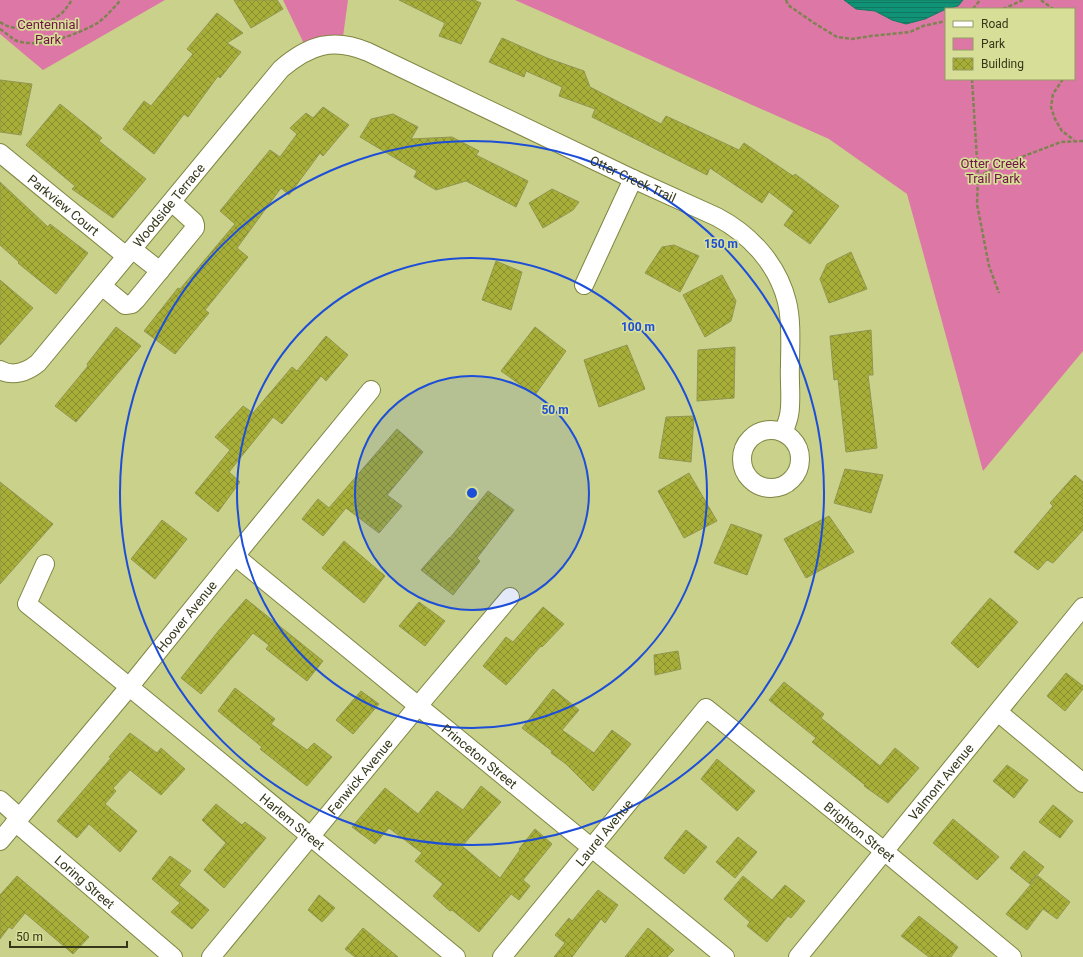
<svg xmlns="http://www.w3.org/2000/svg" width="1083" height="957" font-family="Roboto,sans-serif">
<defs>
<pattern id="water-rules" width="6" height="5" patternUnits="userSpaceOnUse"><rect width="6" height="5" fill="#109277"/><path d="M0 2.5h6" fill="none" stroke="#107861"/></pattern>
<pattern id="building-cross-hatch" width="8" height="8" patternUnits="userSpaceOnUse"><rect width="8" height="8" fill="#a7af39"/><path d="M0 0l8 8M0 8l8-8" fill="none" stroke="#898f2f"/></pattern>
</defs>
<rect width="100%" height="100%" fill="#cad18a"/>
<g fill="#dd78a6" fill-rule="evenodd">
<polygon points="0,0 165,0 43,70 0,34"/>
<polygon points="283,0 348,0 342,44 307,50"/>
<path d="M515 0H1083V351L983 471 907 194 829 139ZM946 9H1074V79H946Z"/>
</g>
<polygon fill="url(#water-rules)" stroke="#1b775b" points="844,0 963,0 958,6 946,9 925,19 906,24 892,20 875,11 856,9"/>
<g fill="url(#building-cross-hatch)" stroke="#919652">
<polygon points="234,0 277,0 283,9 251,28"/>
<polygon points="399,0 474,0 481,3 461,44 439,36 445,23"/>
<polygon points="217,13 243,33 227,43 241,52 220,78 218,76 188,117 184,114 154,154 123,129 144,101 151,106 193,54 187,49"/>
<polygon points="502,38 547,58 584,71 590,87 661,124 666,116 739,150 744,143 793,176 795,174 839,206 810,244 784,225 794,211 769,192 762,203 710,168 707,175 592,117 595,109 559,96 562,87 526,71 524,77 489,62"/>
<polygon points="0,80 32,84 21,135 0,132"/>
<polygon points="60,104 102,138 99,141 146,179 113,218 72,189 75,186 26,145"/>
<polygon points="323,107 349,125 323,156 320,153 289,195 281,188 237,248 248,257 205,310 209,313 175,354 144,331 178,288 180,289 235,224 220,211 242,184 270,150 280,157 297,134 290,128 306,113 313,118"/>
<polygon points="393,114 418,127 411,139 452,137 479,151 476,155 528,181 516,207 466,181 436,190 414,177 417,171 360,137 371,119"/>
<polygon points="0,182 48,227 50,224 88,253 56,294 18,263 19,262 0,245"/>
<polygon points="552,189 579,202 573,210 543,228 529,203"/>
<polygon points="674,245 699,256 680,292 645,273 662,247"/>
<polygon points="851,252 867,289 829,303 820,279 827,264"/>
<polygon points="496,261 522,272 511,310 482,300"/>
<polygon points="722,275 736,301 731,321 705,337 683,295"/>
<polygon points="0,280 33,308 0,345"/>
<polygon points="116,327 141,346 76,422 55,406 88,366 87,364"/>
<polygon points="535,327 566,351 535,395 501,371"/>
<polygon points="871,330 873,375 868,375 877,448 846,452 838,379 834,380 830,336"/>
<polygon points="326,336 348,355 326,381 321,376 282,424 273,417 229,472 240,482 218,512 195,493 230,450 215,437 243,406 253,413 292,367 297,371"/>
<polygon points="627,345 645,389 599,407 584,360"/>
<polygon points="735,347 734,398 697,401 698,350"/>
<polygon points="694,416 691,462 659,458 666,417"/>
<polygon points="397,429 423,452 387,495 402,506 379,533 346,508 323,536 302,519 318,499 329,508"/>
<polygon points="845,469 883,475 871,513 834,503"/>
<polygon points="689,473 717,521 684,538 658,491"/>
<polygon points="1075,475 1083,482 1083,530 1053,563 1047,560 1038,570 1014,552 1053,506 1050,503"/>
<polygon points="0,482 53,524 0,584"/>
<polygon points="488,491 514,510 477,558 480,561 453,595 421,570 449,538 450,538"/>
<polygon points="829,516 854,552 806,578 784,539"/>
<polygon points="162,520 187,539 155,579 131,559"/>
<polygon points="731,524 762,535 747,575 714,563"/>
<polygon points="344,541 385,576 364,603 322,568"/>
<polygon points="990,598 1018,622 978,668 951,643"/>
<polygon points="246,599 323,661 307,681 266,649 269,645 253,633 201,694 181,678 220,629"/>
<polygon points="419,602 445,621 425,646 399,626"/>
<polygon points="543,607 564,624 542,647 541,646 506,685 483,666 506,637 513,642"/>
<polygon points="678,651 681,669 655,675 654,655"/>
<polygon points="1066,673 1083,686 1083,689 1065,711 1047,696"/>
<polygon points="784,682 824,714 821,718 880,766 895,748 919,768 888,803 864,786 865,785 812,742 816,738 769,700"/>
<polygon points="235,688 275,719 271,724 307,750 314,743 332,757 307,786 260,749 262,747 218,711"/>
<polygon points="553,689 579,710 562,730 594,753 612,730 631,744 593,791 566,764 551,753 552,751 522,728"/>
<polygon points="361,691 379,704 353,734 336,720"/>
<polygon points="130,733 157,753 161,748 185,769 161,795 130,770 113,788 116,791 105,804 137,831 120,852 89,824 77,838 57,821 111,758 109,757"/>
<polygon points="717,759 755,791 737,811 701,779"/>
<polygon points="1007,765 1028,780 1014,798 993,781"/>
<polygon points="481,786 501,802 462,846 500,878 520,850 519,849 535,829 552,844 523,880 530,886 519,900 511,894 479,932 452,910 450,911 433,896 443,884 415,861 422,853 389,828 375,844 352,827 385,788 418,814 437,791 463,810"/>
<polygon points="216,804 242,825 245,822 266,838 224,888 204,870 226,843 202,820"/>
<polygon points="1053,805 1073,821 1060,838 1039,822"/>
<polygon points="953,819 999,857 977,880 933,843"/>
<polygon points="686,830 707,847 684,874 664,858"/>
<polygon points="738,837 757,852 735,878 716,862"/>
<polygon points="1024,851 1044,867 1030,884 1010,868"/>
<polygon points="170,856 191,871 179,885 209,910 192,929 171,912 180,903 152,879"/>
<polygon points="17,876 89,937 73,954 25,913 12,929 9,927 0,939 0,895"/>
<polygon points="743,876 772,900 785,885 805,901 791,918 788,916 767,942 747,926 750,922 724,899"/>
<polygon points="1038,876 1070,902 1057,919 1043,909 1027,930 1006,914"/>
<polygon points="598,890 618,905 605,923 601,919 572,957 554,957 565,943 555,935 569,918 572,921"/>
<polygon points="319,895 335,908 322,922 308,910"/>
<polygon points="919,916 958,947 951,957 929,957 901,936"/>
<polygon points="363,928 398,957 355,957 345,949"/>
<polygon points="648,928 674,950 667,957 625,957"/>
</g>
<g fill="none" stroke-linecap="round" stroke-linejoin="round">
<defs>
<g id="minor">
<path id="s1" d="M0 153 126 256"/>
<polyline points="132,249 160,271"/>
<polyline points="584,285 633,179"/>
<polyline points="102,286 125,305 132,304 136,300 195,228 195,225 194,222 172,202"/>
<path id="s2" d="M0 370C13 377 27 372 38 363L281 69C309 45 333 37 368 52L633 179 717 217C751 235 778 265 787 302 792 322 790 345 790 366 789 380 792 402 789 415 788 421 785 427 784 432"/>
<circle cx="771" cy="459" r="29"/>
<path id="s3" d="M235 556 725 957"/>
<path id="s4" d="M45 564 27 604C172 720 313 839 456 957"/>
<polyline points="998,712 1083,783"/>
<polyline points="0,800 19,817"/>
<path id="s5" d="M15 822 173 957"/>
<path id="s6" d="M0 841 130 686 235 556 371 390"/>
<path id="s7" d="M211 957 418 706 510 597"/>
<path id="s8" d="M502 957 706 708 884 851 1012 957"/>
<path id="s9" d="M798 957 1083 607"/>
</g>
</defs>
<use href="#minor" stroke="#7f8541" stroke-width="20"/>
<g stroke="#7e8351" stroke-width="2.5" stroke-dasharray="4 2" stroke-linecap="butt">
<polyline points="786,0 788,5 814,23 837,37 852,39 871,36 910,32 923,26 946,21"/>
<polyline points="1041,0 1053,9"/>
<polyline points="973,9 980,0"/>
<polyline points="1003,9 1023,0"/>
<path d="M0 22C18 35 47 26 62 13 66 9 69 4 72 0"/>
<path d="M0 29C5 32 10 37 15 40 36 50 80 34 99 22 107 16 114 7 121 0"/>
<polyline points="972,79 978,176 977,204 989,266 999,293"/>
<polyline points="1063,79 1053,94 1051,107 1055,119 1062,131 1074,140"/>
<polyline points="978,176 1011,161 1061,142 1083,141"/>
</g>
<use href="#minor" stroke="#fff" stroke-width="18"/>
</g>
<circle cx="472" cy="493" r="117" fill="#1d4ed8" fill-opacity=".12"/>
<g fill="none" stroke="#1d4ed8" stroke-width="2">
<circle cx="472" cy="493" r="117"/>
<circle cx="472" cy="493" r="235"/>
<circle cx="472" cy="493" r="352"/>
</g>
<g text-anchor="middle" stroke-width="3.5" stroke-linejoin="round" paint-order="stroke">
<g font-size="13" fill="#711447" stroke="#d7de97">
<text x="48" y="29">Centennial<tspan x="48" dy="15">Park</tspan></text>
<text x="993" y="168">Otter Creek<tspan x="993" dy="15">Trail Park</tspan></text>
</g>
<g font-size="13" fill="#34371a" stroke="#d7de97">
<text dy="5" stroke="none"><textPath href="#s2" startOffset="811">Otter Creek Trail</textPath></text>
<text dy="5" stroke="none"><textPath href="#s1" startOffset="82">Parkview Court</textPath></text>
<text dy="5" stroke="none"><textPath href="#s2" startOffset="246">Woodside Terrace</textPath></text>
<text dy="5" stroke="none"><textPath href="#s6" startOffset="292">Hoover Avenue</textPath></text>
<text dy="5" stroke="none"><textPath href="#s3" startOffset="316">Princeton Street</textPath></text>
<text dy="5" stroke="none"><textPath href="#s7" startOffset="234">Fenwick Avenue</textPath></text>
<text dy="5" stroke="none"><textPath href="#s9" startOffset="226">Valmont Avenue</textPath></text>
<text dy="5" stroke="none"><textPath href="#s4" startOffset="387">Harlem Street</textPath></text>
<text dy="5" stroke="none"><textPath href="#s8" startOffset="161">Laurel Avenue</textPath></text>
<text dy="5" stroke="none"><textPath href="#s8" startOffset="519">Brighton Street</textPath></text>
<text dy="5" stroke="none"><textPath href="#s5" startOffset="92">Loring Street</textPath></text>
</g>
</g>
<circle cx="472" cy="493" r="6" fill="#1d4ed8" stroke="#d7de97" stroke-width="2"/>
<g font-size="12" text-anchor="middle" font-weight="bold" fill="#1d4ed8" stroke="#d7de97" stroke-width="3.5" stroke-linejoin="round" paint-order="stroke">
<text x="721" y="248">150 m</text>
<text x="638" y="331">100 m</text>
<text x="555" y="414">50 m</text>
</g>
<rect x="945" y="8" width="130" height="72" fill="#d7de97" stroke="#969b65"/>
<rect x="953" y="21" width="20" height="6" fill="#ffffff" stroke="#969b65"/>
<text x="981" y="28" font-size="12" fill="#34371a">Road</text>
<rect x="953" y="38" width="20" height="12" fill="#dd78a6" stroke="#969b65"/>
<text x="981" y="48" font-size="12" fill="#34371a">Park</text>
<rect x="953" y="58" width="20" height="12" fill="url(#building-cross-hatch)" stroke="#969b65"/>
<text x="981" y="68" font-size="12" fill="#34371a">Building</text>
<path d="M10 941v6h117v-6" fill="none" stroke="#34371a" stroke-width="2"/>
<text x="16" y="941" font-size="12" fill="#34371a" stroke="#d7de97" stroke-width="3" paint-order="stroke">50 m</text>
</svg>
